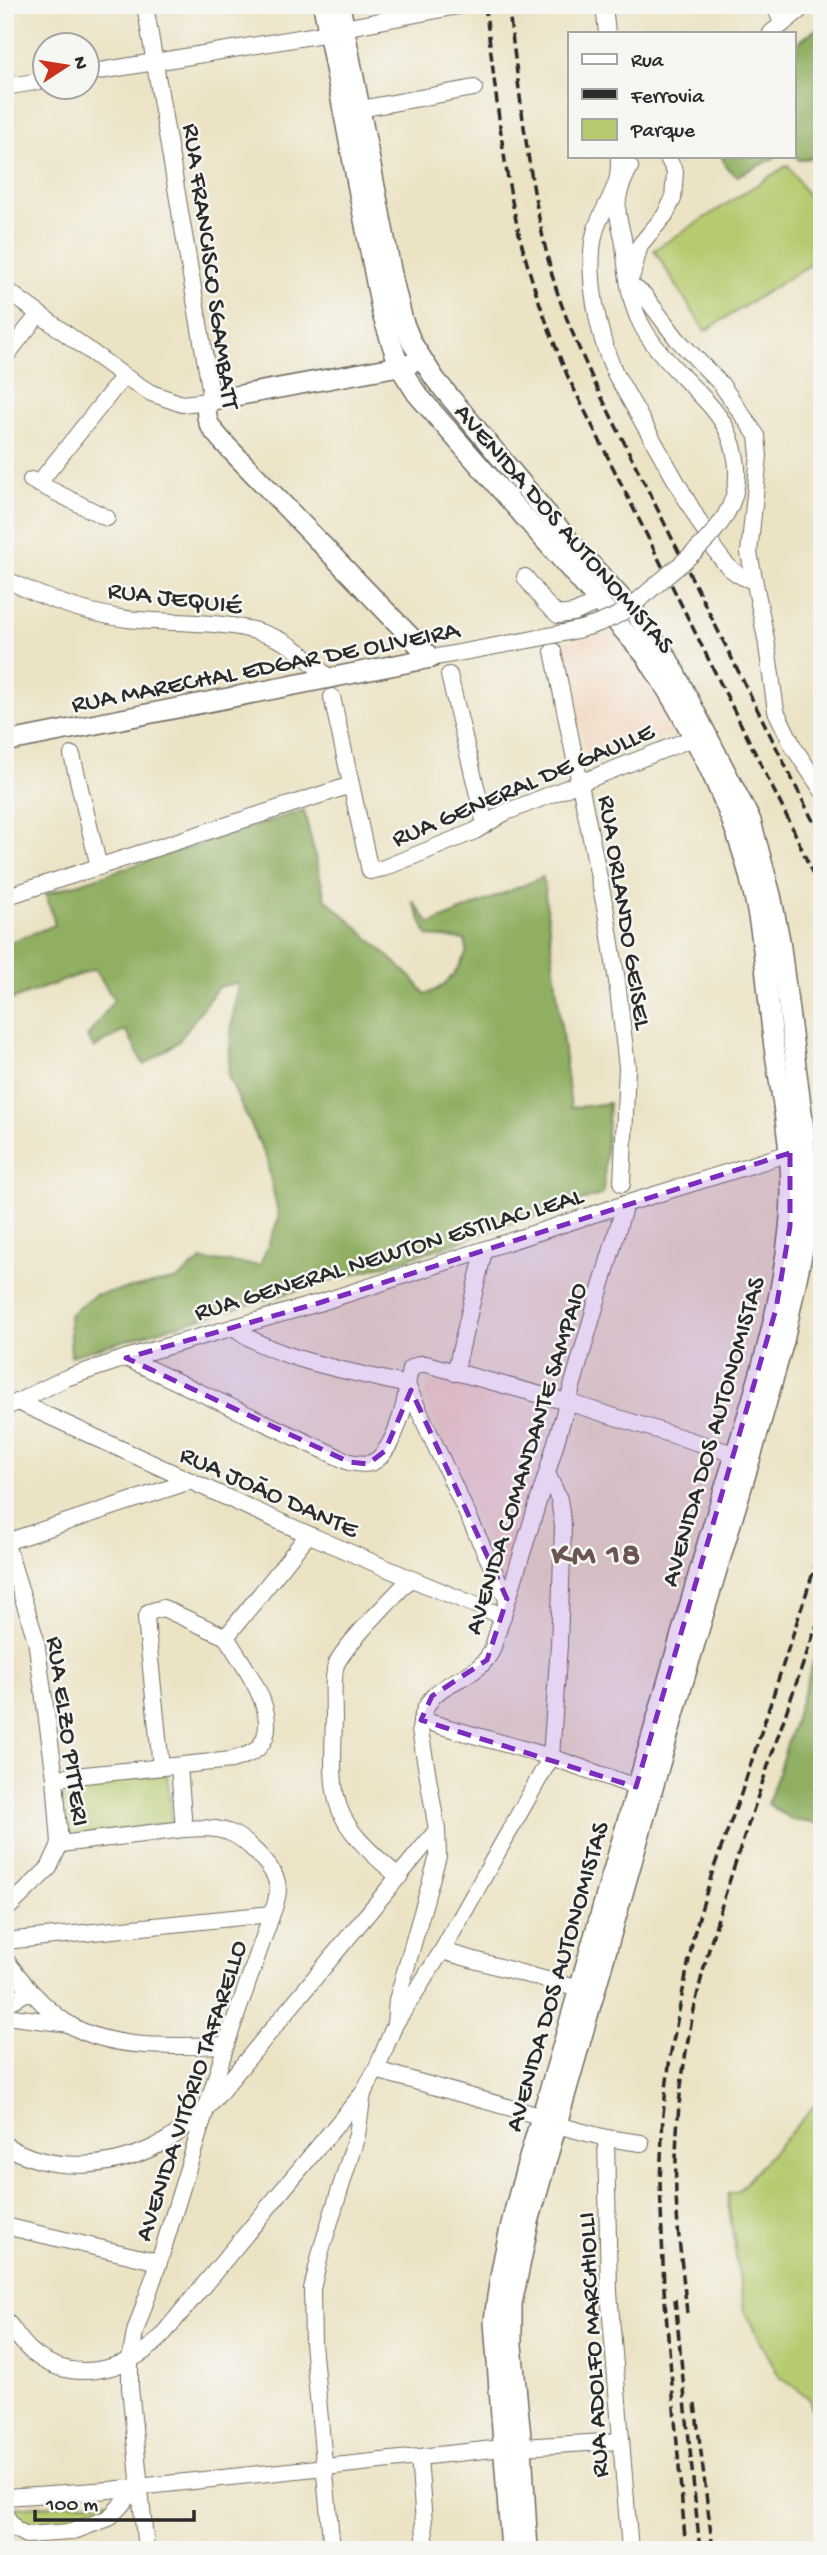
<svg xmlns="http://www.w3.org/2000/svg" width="827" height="2555" font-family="'Gochi Hand',sans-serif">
<rect width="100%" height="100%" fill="#f6f6f2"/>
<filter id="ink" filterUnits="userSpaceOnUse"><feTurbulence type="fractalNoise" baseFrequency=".0143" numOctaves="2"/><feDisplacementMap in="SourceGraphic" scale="14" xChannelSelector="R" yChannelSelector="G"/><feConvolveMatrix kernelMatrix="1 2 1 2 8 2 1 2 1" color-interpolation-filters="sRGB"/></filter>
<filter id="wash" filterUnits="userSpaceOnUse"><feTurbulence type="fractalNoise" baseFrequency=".00686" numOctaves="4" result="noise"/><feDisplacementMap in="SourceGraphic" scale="28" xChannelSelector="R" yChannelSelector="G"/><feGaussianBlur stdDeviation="1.57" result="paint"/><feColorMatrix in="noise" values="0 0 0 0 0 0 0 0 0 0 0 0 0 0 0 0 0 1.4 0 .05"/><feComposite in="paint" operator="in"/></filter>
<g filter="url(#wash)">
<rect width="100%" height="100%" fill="#ece3c5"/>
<g fill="#f2d5bd">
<polygon points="617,630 646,668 677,730 591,764 587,759 563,643"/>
<polygon points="449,1377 545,1410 550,1415 510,1564 507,1568 497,1564 425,1397 428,1386 432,1382 441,1377"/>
</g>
<g fill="#b6cb6f" stroke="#707b4d" stroke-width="2">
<polygon points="788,165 822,218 822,257 705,331 654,250"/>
<polygon points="167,1774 172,1823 65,1836 61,1785"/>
<polygon points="822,2097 822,2449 809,2398 779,2376 744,2310 727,2194 737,2192"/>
<path d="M108 2500 113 2507C98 2520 51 2531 31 2527 27 2526 21 2521 17 2519L14 2508Z"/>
</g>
<g fill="#90af62" stroke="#5e6d46" stroke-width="2">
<polygon points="822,25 822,152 810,158 799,160 794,154 796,140 794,134 794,45"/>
<polygon points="721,156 776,156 771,160 737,176 728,169"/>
<path d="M304 810 325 898 411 977 425 994C446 989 457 971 467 952L465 940 428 936 412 900 430 924 543 877 571 1108 609 1103 603 1194 406 1259 71 1356 69 1315 95 1295 178 1279 201 1260 260 1265 279 1218 266 1157 228 1076 232 1023 238 983 218 987 178 1042 144 1065 126 1030 94 1048 87 1037 114 1000 95 969 5 1002V944L55 925 46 894Z"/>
<polygon points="822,1634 822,1824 792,1820 768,1804"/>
</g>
</g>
<g filter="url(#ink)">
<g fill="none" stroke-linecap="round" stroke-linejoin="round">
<defs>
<g id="minor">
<polyline points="604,5 607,33"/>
<polyline points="774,5 783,24"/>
<polyline points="344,28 463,5"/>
<polyline points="771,33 806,5"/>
<polyline points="88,73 329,33"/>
<polyline points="5,87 46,80"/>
<polyline points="360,109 474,88"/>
<path d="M619 156C619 163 619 170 618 177 614 196 600 213 595 232 585 272 598 336 615 373L715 550C725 564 736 578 754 580"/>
<path d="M630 167C623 181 615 197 618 214 619 224 623 234 624 245 630 309 635 328 681 375"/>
<polyline points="632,275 640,245 665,215 673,199 675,172 667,156"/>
<polyline points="631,285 644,295 677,339 721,384 757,436 759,456 749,553 766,639 776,711 794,748 822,790"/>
<polyline points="5,289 124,376 151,393 182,404 208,401 210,388 145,5"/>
<polyline points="5,357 39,314"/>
<polyline points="31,480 107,518"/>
<polyline points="38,484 124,376"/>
<polyline points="525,577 545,603 558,615 574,613 600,601"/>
<path d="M5 579C43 598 85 613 127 619 178 625 237 617 284 642 302 651 315 666 330 679"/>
<polyline points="553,651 606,912 617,981 627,1067 622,1184"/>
<polyline points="431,658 534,639"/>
<polyline points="449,675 485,824"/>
<polyline points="332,697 370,871 384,868 475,831 504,813 693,738"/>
<polyline points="72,755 99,867"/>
<polyline points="5,897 351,785"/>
<path d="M234 1327C272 1360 357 1372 407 1385L410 1369 420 1364H426L567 1402 734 1454"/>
<path d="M126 1358 349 1462C356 1463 363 1465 371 1463 392 1455 406 1406 407 1385"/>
<polyline points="455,1373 484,1251"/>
<polyline points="407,1385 507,1599"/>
<path d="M18 1402C179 1475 339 1552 503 1616"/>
<polyline points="5,1408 66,1378 126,1358 322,1302 625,1204 790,1153"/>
<polyline points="5,1541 36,1640 55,1778 60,1844 49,1868 5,1911"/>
<polyline points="6,1542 191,1481"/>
<polyline points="226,1637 308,1535"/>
<polyline points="421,1720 551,1757 636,1787 646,1786"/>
<polyline points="179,1766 184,1829"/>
<polyline points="161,1767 146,1619 149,1612 163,1608 226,1637"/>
<path d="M55 1778 232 1760C241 1757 250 1755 257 1749 287 1721 242 1663 226 1637"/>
<path d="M60 1844 184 1829C198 1828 214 1827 228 1832 244 1837 274 1867 277 1883 279 1891 277 1898 275 1905L226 2045 159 2262 135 2332 130 2361V2387L146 2550"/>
<path d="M399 1877C330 1819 331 1806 334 1719 334 1705 332 1677 336 1665 343 1646 394 1597 410 1579"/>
<polyline points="5,1941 271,1914"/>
<polyline points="442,1951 579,1989"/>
<path d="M5 1959C23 1983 44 2009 70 2025 114 2051 177 2046 226 2045"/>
<polyline points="5,2004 30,1991"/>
<polyline points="5,2016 69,2024"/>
<path d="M395 2024 397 2000 438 1856 437 1830 420 1730C426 1673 473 1689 492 1650L547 1473 625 1204"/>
<polyline points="376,2070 543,2117"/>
<polyline points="557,2125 606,2138 641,2143"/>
<polyline points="606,2138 609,2292 630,2550"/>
<path d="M5 2145C55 2176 121 2168 169 2139 183 2130 195 2118 207 2108L437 1830"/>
<polyline points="5,2226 159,2262"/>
<path d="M5 2319C14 2330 21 2343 32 2352 71 2385 126 2371 159 2339L363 2093 376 2070 395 2024 442 1951 551 1757 559 1645 563 1526 559 1499 547 1473"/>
<polyline points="522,2447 620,2441"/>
<polyline points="419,2457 426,2550"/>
<polyline points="5,2497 110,2490 503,2448"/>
<polyline points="5,2515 15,2529 26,2535 71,2532 109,2518 138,2487"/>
<polyline points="332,2550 313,2343 312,2289 322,2247 357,2135 363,2093"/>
</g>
<g id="major">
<path d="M323 5 382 314 399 366 417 394 645 655C690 723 736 812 753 892 765 943 767 996 774 1047 783 1108 796 1168 789 1229 778 1336 739 1439 708 1541 659 1708 611 1876 563 2044 537 2135 503 2227 494 2322L511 2550"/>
<polyline points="340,5 393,280 403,321 412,343 435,379 572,544 635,613 668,659 751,821 771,895 780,940 804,1129 808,1202 805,1240 784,1341 754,1447 683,1683 529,2222 512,2304 512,2345 522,2447 528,2550"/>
<path d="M410 364 208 401C203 421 211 428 223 442L431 658"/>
<polyline points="5,742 431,658"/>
</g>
</defs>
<use href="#minor" stroke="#6f6b61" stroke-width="18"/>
<use href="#major" stroke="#6f6b61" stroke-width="22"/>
<use href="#minor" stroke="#fff" stroke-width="16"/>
<use href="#major" stroke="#fff" stroke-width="19"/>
<g stroke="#2b2b2b" stroke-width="3.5" stroke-dasharray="10 5" stroke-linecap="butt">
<path d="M485 5C495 80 501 156 518 229 530 280 548 329 568 377L794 831 822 895"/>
<path d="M508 5C520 91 528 179 549 263 559 305 577 344 594 382L822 839"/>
<polyline points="675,2299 700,2550"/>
<path d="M687 2313C682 2262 674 2212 676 2160 678 2036 713 1927 753 1811 775 1744 798 1677 822 1611"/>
<polyline points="695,2404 713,2550"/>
<polyline points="686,2550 664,2289 660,2182 663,2114 670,2057 694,1934 713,1870 741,1794 822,1545"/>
</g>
<defs>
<path id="minor-bridge" d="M534 639C558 634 584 630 607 620 628 612 645 594 662 580 708 541 756 505 730 437 721 413 699 394 681 375"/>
</defs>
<use href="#minor-bridge" stroke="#6f6b61" stroke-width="18" stroke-linecap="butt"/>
<use href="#minor-bridge" stroke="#fff" stroke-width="16"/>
</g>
</g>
<path fill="#7b2cbf" fill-opacity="0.2" stroke="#7b2cbf" stroke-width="5" stroke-dasharray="14 9" stroke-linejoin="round" d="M790 1153V1226L776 1309 636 1787 421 1720 432 1696 487 1660 507 1599 411 1390 385 1451 368 1464 349 1462 126 1358 322 1302Z"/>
<g text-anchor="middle" stroke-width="5" stroke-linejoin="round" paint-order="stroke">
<g font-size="26" fill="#2b2b2b" stroke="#f6f6f2">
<text transform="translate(213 266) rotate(82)" y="9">RUA FRANCISCO SGAMBATT</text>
<text transform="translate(566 527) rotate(49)" y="9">AVENIDA DOS AUTONOMISTAS</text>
<text transform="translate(175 596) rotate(7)" y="9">RUA JEQUIÉ</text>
<text transform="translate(265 665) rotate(-11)" y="9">RUA MARECHAL EDGAR DE OLIVEIRA</text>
<text transform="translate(522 783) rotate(-23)" y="9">RUA GENERAL DE GAULLE</text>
<text transform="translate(627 912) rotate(81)" y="9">RUA ORLANDO GEISEL</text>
<text transform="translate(388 1252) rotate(-17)" y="9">RUA GENERAL NEWTON ESTILAC LEAL</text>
<text transform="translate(711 1431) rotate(-74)" y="9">AVENIDA DOS AUTONOMISTAS</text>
<text transform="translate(524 1458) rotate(-73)" y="9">AVENIDA COMANDANTE SAMPAIO</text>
<text transform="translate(270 1490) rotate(24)" y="9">RUA JOÃO DANTE</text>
<text transform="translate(70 1731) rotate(82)" y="9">RUA ELZO PITTERI</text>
<text transform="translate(555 1976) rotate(-74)" y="9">AVENIDA DOS AUTONOMISTAS</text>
<text transform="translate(189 2090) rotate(-72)" y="9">AVENIDA VITÓRIO TAFARELLO</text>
<text transform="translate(591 2345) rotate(-93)" y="9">RUA ADOLFO MARCHIOLLI</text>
</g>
<g font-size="33" font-weight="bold" letter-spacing="2" fill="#6b5552" stroke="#f6f6f2">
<text x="597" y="1563">KM 18</text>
</g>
</g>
<rect width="827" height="2555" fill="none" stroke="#f6f6f2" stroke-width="28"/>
<rect x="568" y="32" width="228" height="126" fill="#f6f6f2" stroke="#a5a5a2" stroke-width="2"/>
<rect x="582" y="54" width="35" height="10" fill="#ffffff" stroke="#a5a5a2" stroke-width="2"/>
<text x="631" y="66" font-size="21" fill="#2b2b2b">Rua</text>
<rect x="582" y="89" width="35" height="10" fill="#2b2b2b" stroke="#a5a5a2" stroke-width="2"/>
<text x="631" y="102" font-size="21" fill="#2b2b2b">Ferrovia</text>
<rect x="582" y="119" width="35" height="21" fill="#b6cb6f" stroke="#a5a5a2" stroke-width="2"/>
<text x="631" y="136" font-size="21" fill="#2b2b2b">Parque</text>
<g transform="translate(66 66) rotate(78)"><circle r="33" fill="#f6f6f2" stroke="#a5a5a2" stroke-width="2"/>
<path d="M0-5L12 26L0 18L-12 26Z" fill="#c8321e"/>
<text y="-10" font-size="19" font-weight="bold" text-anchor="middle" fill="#2b2b2b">N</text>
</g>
<path d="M35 2510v10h159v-10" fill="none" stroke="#2b2b2b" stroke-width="3.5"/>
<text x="46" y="2510" font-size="21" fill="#2b2b2b" stroke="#f6f6f2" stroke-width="5" paint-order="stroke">100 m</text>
</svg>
